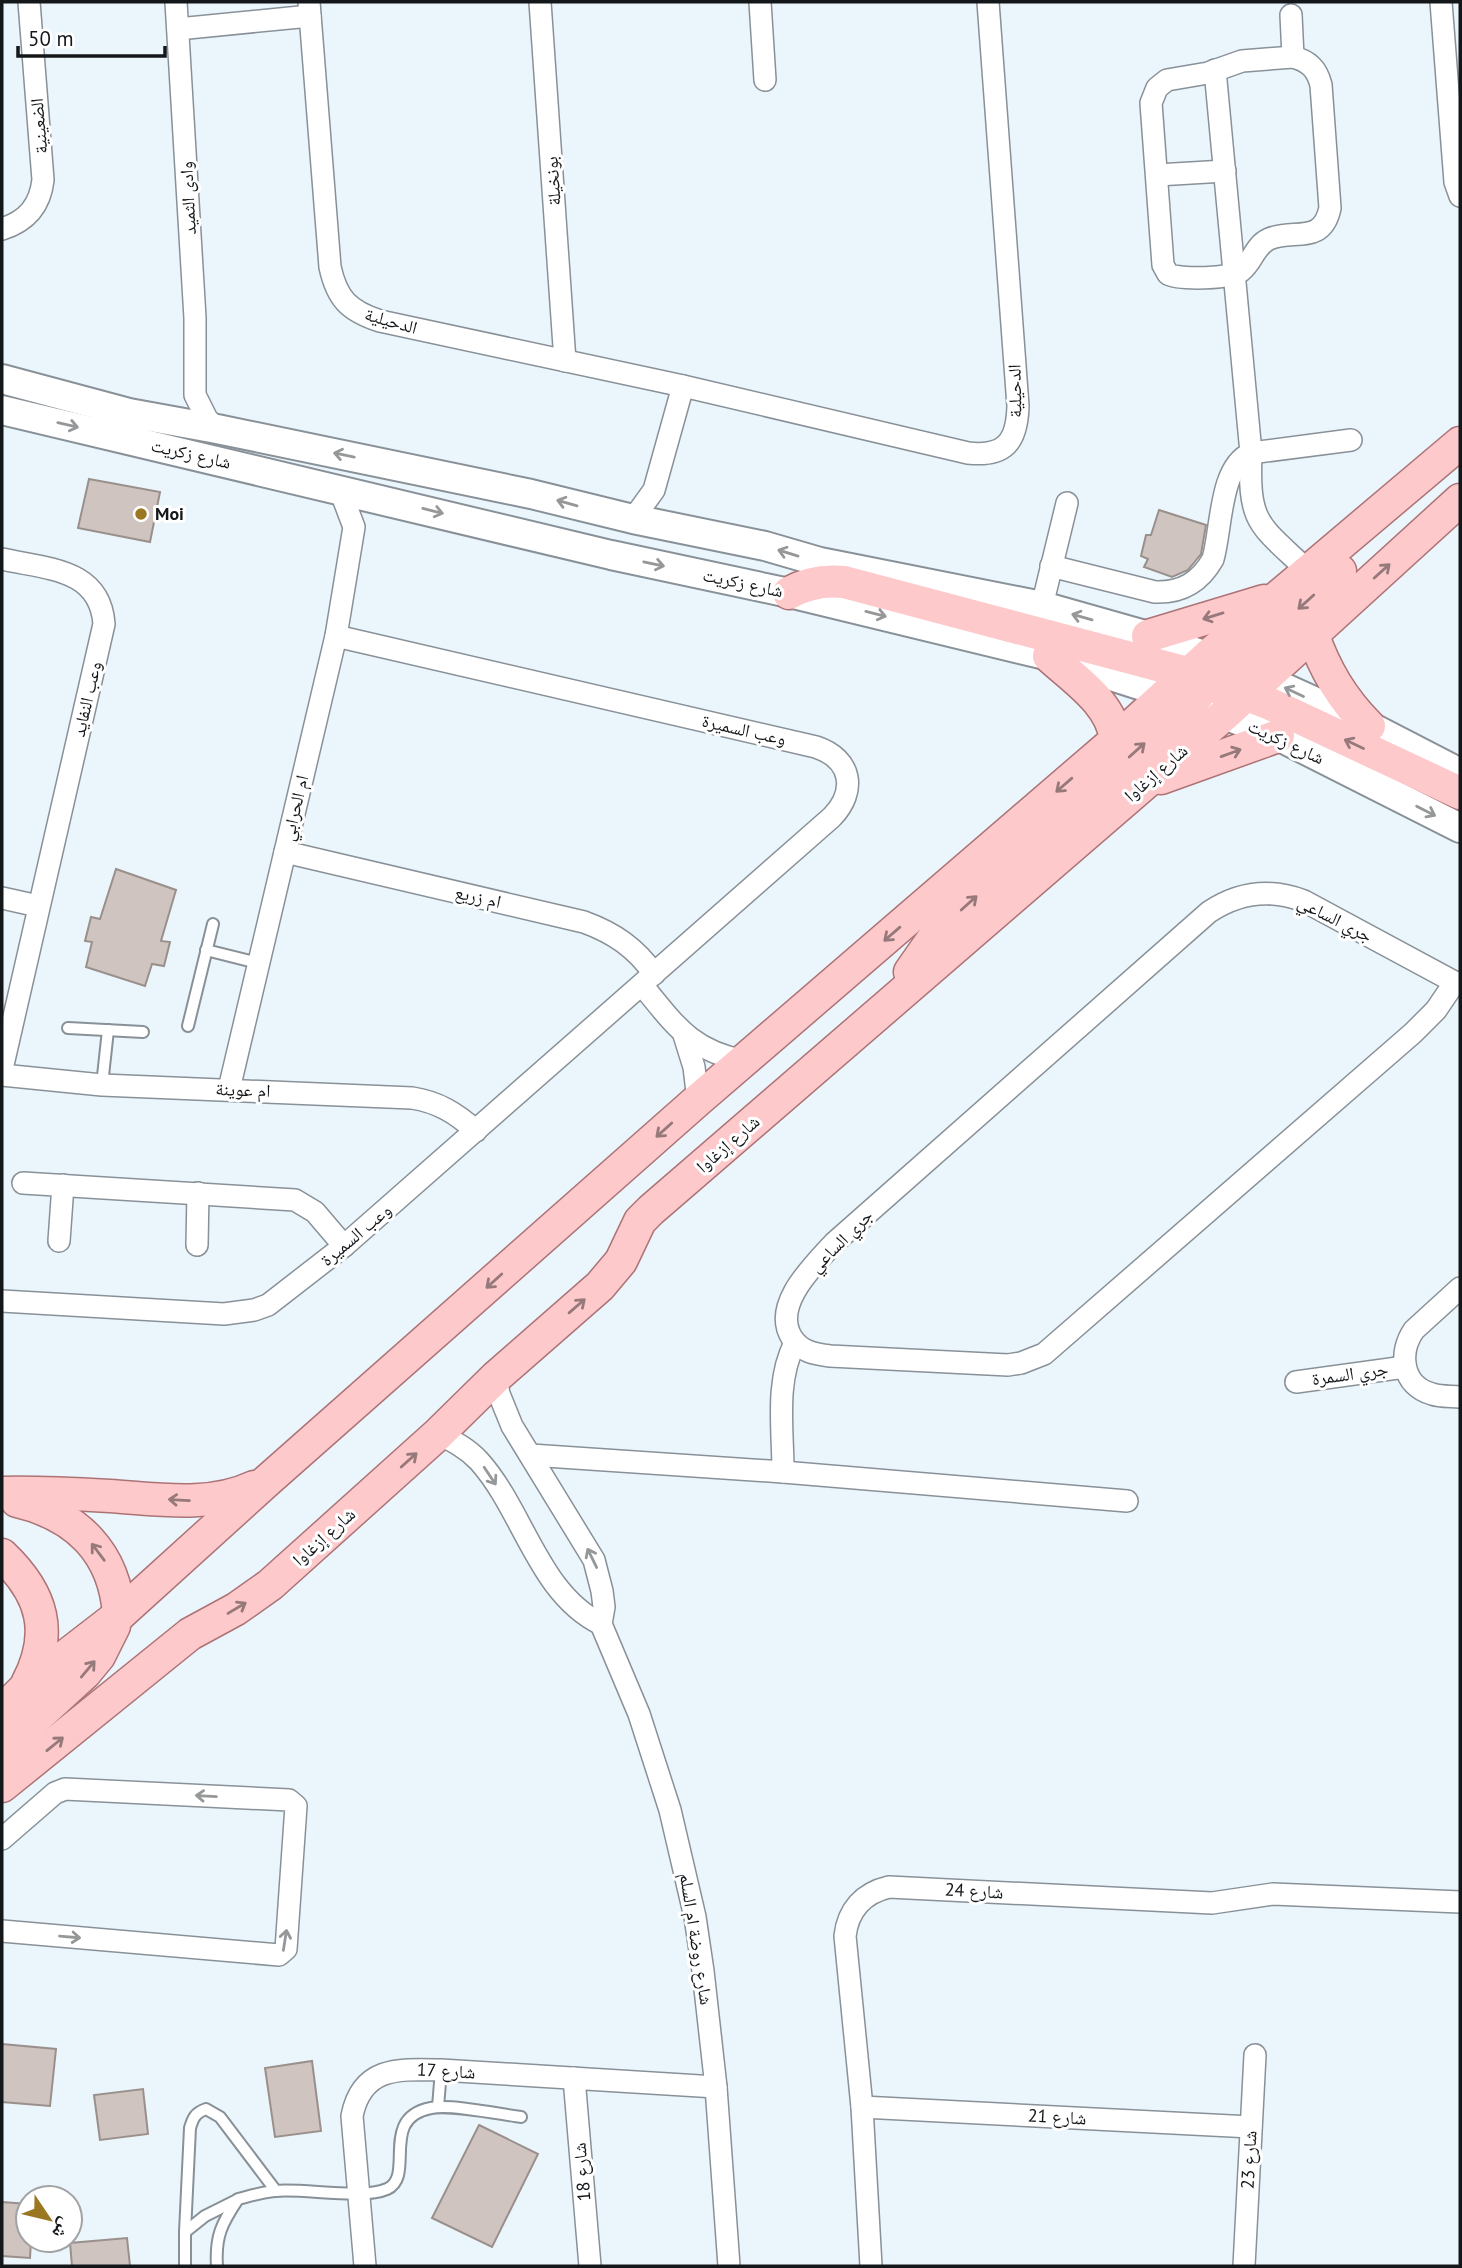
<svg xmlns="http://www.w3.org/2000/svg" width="1462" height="2268" font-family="'PT Sans','Noto Naskh Arabic',sans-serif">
<rect width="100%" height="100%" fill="#ebf5fc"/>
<g fill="#cfc4c0" stroke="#9a908b" stroke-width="2">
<polygon points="89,479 160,492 150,542 78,528"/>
<polygon points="1159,510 1206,525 1201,554 1197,559 1188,570 1172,577 1144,567 1148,559 1141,556 1146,535 1151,535"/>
<polygon points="116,869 176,890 161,941 170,942 164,966 152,964 145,986 86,967 92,942 85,941 91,917 100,919"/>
<polygon points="2,2044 56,2049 50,2106 2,2102"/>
<polygon points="312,2061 321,2131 275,2137 265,2068"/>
<polygon points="143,2089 148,2134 100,2140 94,2095"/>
<polygon points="479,2125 538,2154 492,2247 432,2218"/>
<polygon points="2,2202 28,2204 28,2240 31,2240 30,2258 2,2256"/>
<polygon points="127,2238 130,2266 72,2266 70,2243"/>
</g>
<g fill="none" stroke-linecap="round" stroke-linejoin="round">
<defs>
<g id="lane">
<polyline points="206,950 258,963"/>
<polyline points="188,1026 213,924"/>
<polyline points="68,1028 143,1032"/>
<polyline points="102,1085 108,1030"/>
<polyline points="438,2107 441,2070"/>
<path d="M185 2232 190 2128C193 2118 195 2113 206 2109L220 2117 276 2191"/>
<polyline points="185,2266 185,2232 205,2216 237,2200"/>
<path d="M217 2266C215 2236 222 2223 238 2199 250 2196 263 2192 275 2191 304 2188 362 2200 387 2189 416 2176 378 2118 431 2108 451 2104 499 2114 521 2117"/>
</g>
<g id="street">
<polyline points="176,2 195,318 195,395 207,419 217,429"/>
<path d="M309 2 330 267C337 299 349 311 380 321L683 386 968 453C1004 457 1017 443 1018 406L988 2"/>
<polyline points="540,2 565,361"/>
<polyline points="760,2 765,80"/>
<polyline points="1441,2 1455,182 1460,196"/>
<polyline points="1291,15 1293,57"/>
<polyline points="178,29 310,16"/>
<path d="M1293 57C1309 61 1317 69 1321 85L1330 208C1322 246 1293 228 1269 239 1254 246 1253 262 1241 271 1232 279 1179 280 1168 274L1163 265 1151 103 1157 88 1167 80 1208 73 1242 61Z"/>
<path d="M1215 70 1251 453C1248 525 1259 524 1308 571"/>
<polyline points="1157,175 1225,171"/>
<path d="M2 229C27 221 40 206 43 180L29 2"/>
<polyline points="633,519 654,490 683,386"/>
<path d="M2 559C46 569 100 568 104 624L2 1069"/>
<path d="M1051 566 1155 592C1182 593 1200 582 1213 559 1222 528 1219 467 1251 453L1351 440"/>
<polyline points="1042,606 1067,503"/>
<path d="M285 852 584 922C614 933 636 948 654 974"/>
<polyline points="2,898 38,906"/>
<path d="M1455 982 1436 1010 1413 1033 1044 1354 1021 1363 1008 1365 830 1356C815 1354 801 1352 792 1338 771 1305 814 1265 834 1243L1209 912C1239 892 1270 888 1304 901L1460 985"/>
<path d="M642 985C675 1025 691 1051 745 1061"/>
<polyline points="684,1035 694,1067 698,1100"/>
<path d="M2 1075 102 1085 412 1098C438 1102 456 1113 476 1131"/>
<polyline points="229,1089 336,636 354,527 340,490"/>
<polyline points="23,1183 295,1200 315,1212 344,1246"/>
<polyline points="59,1241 63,1185"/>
<polyline points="197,1245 198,1193"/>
<path d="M1460 1288 1414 1330C1398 1353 1402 1386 1432 1394 1441 1397 1451 1396 1460 1397"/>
<path d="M2 1301 224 1314 254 1310 268 1305 344 1246 832 817C857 791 852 759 816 747L336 636"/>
<polyline points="496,1377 499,1394 512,1426 594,1560 602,1591 604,1607 601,1624 639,1714 670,1810 695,1917 703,1971 716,2087 729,2266"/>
<polyline points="1296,1382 1405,1367"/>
<path d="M438 1434C453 1441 467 1448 479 1461 524 1511 538 1593 601 1624"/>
<polyline points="531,1455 783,1472 1127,1501"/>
<path d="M783 1472C783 1429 775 1381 795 1343"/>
<polyline points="2,1839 55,1793 65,1789 289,1800 296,1806 286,1949 279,1955 2,1931"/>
<polyline points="574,2078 590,2266"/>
<polyline points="862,2107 1251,2127"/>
<path d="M365 2266 352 2116C362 2066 399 2069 441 2070L716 2087"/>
<path d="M871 2266 862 2107 845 1936C848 1910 863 1893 889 1887L1212 1903 1273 1894 1460 1902"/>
<polyline points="1244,2266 1255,2055"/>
</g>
<g id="secondary">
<polyline points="2,379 129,413 217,429 531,494 633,519 765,546 820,562 1042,606 1148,636 1236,666 1369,726 1460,773"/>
<polyline points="2,410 611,555 789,593 1049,656 1192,702 1278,736 1460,828"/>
</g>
<g id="primary">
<path d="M789 593C807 583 824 580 844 582L1195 675 1226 679 1263 678"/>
<path d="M1312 633C1325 670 1342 699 1369 726"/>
<polyline points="1148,636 1264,601"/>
<path d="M1049 656C1074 679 1112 703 1116 740"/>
<polyline points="1230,688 1268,703 1460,793"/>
<polyline points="1222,690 1226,679 1236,666 1340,571"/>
<polyline points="1161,778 1278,736"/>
<path d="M910 972 940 929 1192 702C1203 690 1210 677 1209 660"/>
<path d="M2 1493C38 1492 74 1494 110 1496 157 1499 210 1508 254 1487"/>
<path d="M17 1501C77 1515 115 1553 119 1615"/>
<path d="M2 1555C43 1594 54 1633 27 1684"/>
<polyline points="2,1711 27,1686 119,1615 268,1480 698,1100 1116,740 1208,656 1460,443"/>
<polyline points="2,1749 85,1673 99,1656 114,1626"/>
<polyline points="2,1786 190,1634 236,1609 270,1585 438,1434 496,1377 600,1286 621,1261 640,1221 651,1210 1224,715 1460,500"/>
</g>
</defs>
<use href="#lane" stroke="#899198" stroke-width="14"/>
<use href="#street" stroke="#899198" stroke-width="24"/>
<use href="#secondary" stroke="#899198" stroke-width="32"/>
<use href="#primary" stroke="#ac7376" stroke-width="35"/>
<use href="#lane" stroke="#fff" stroke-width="10"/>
<use href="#street" stroke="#fff" stroke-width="21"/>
<use href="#secondary" stroke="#fff" stroke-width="28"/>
<use href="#primary" stroke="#fec9cb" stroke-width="32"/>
</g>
<defs><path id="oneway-shaft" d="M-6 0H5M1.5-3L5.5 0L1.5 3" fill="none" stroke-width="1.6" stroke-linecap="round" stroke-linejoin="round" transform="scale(1.75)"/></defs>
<g stroke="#959798">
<use href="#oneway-shaft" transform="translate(68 425) rotate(13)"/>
<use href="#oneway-shaft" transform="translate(344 455) rotate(-168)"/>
<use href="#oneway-shaft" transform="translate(567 503) rotate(-164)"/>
<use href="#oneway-shaft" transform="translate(433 511) rotate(14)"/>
<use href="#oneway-shaft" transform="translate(788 553) rotate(-163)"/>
<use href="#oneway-shaft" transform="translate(654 564) rotate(12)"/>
<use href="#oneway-shaft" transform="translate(876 614) rotate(14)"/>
<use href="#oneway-shaft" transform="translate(1082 617) rotate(-164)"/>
<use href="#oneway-shaft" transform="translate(1294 692) rotate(-155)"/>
<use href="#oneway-shaft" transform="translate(1426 811) rotate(27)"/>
<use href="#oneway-shaft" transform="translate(490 1476) rotate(56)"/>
<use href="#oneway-shaft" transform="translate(592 1558) rotate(-116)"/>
<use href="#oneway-shaft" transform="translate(206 1796) rotate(-177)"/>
<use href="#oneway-shaft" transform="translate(70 1937) rotate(5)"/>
<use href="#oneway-shaft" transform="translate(285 1940) rotate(-81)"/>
</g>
<g stroke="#95797b">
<use href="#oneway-shaft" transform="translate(1382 571) rotate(-42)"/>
<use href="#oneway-shaft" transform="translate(1306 602) rotate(138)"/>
<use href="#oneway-shaft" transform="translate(1213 616) rotate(163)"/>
<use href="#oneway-shaft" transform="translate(1354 744) rotate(-155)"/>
<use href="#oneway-shaft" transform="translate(1137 750) rotate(-42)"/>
<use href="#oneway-shaft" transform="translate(1231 753) rotate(-20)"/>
<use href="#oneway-shaft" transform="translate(1064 785) rotate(139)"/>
<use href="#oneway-shaft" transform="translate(969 903) rotate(-42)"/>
<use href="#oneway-shaft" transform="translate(892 934) rotate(139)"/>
<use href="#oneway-shaft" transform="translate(664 1130) rotate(138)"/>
<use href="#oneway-shaft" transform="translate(494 1281) rotate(138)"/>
<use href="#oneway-shaft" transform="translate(577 1306) rotate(-41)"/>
<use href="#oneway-shaft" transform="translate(409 1460) rotate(-42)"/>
<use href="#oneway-shaft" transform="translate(179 1500) rotate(-177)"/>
<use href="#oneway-shaft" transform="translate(98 1552) rotate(-127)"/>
<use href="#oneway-shaft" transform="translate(237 1608) rotate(-31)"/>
<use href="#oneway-shaft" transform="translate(88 1669) rotate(-50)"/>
<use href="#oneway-shaft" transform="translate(55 1744) rotate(-39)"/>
</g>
<circle fill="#9b7722" stroke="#fff" stroke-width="2.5" cx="141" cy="514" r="7"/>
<g text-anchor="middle" stroke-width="6" stroke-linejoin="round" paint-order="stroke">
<g font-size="18" fill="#14171a" stroke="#fff">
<text transform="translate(39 126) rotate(-95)" y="6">الضعينية</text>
<text transform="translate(553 181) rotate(-94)" y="6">بونخيلة</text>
<text transform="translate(188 198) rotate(-93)" y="6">وادى الثميد</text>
<text transform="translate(391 321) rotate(16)" y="6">الدحيلية</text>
<text transform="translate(1015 391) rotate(-91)" y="6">الدحيلية</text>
<text transform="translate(191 454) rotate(13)" y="6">شارع زكريت</text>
<text transform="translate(743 583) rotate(12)" y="6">شارع زكريت</text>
<text transform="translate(87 699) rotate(-77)" y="6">وعب النفايد</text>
<text transform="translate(744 730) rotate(13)" y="6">وعب السميرة</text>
<text transform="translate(1286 742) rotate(25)" y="6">شارع زكريت</text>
<text transform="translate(1156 773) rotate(-41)" y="6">شارع إزغاوا</text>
<text transform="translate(295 808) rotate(-77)" y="6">ام الحرابي</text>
<text transform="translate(478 897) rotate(13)" y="6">ام زريع</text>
<text transform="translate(1335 919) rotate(27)" y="6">جري الساعي</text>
<text transform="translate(243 1090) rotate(2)" y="6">ام عوينة</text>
<text transform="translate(728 1144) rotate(-41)" y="6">شارع إزغاوا</text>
<text transform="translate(356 1235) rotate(-40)" y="6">وعب السميرة</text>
<text transform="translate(841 1241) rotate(-45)" y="6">جري الساعي</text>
<text transform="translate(1350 1374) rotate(-8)" y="6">جري السمرة</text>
<text transform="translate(324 1537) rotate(-42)" y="6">شارع إزغاوا</text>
<text transform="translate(974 1891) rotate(3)" y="6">شارع 24</text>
<text transform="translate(696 1939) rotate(81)" y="6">شارع روضة ام السلم</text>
<text transform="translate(446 2071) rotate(3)" y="6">شارع 17</text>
<text transform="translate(1057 2117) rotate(3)" y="6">شارع 21</text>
<text transform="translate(1249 2160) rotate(-87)" y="6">شارع 23</text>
<text transform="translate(582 2172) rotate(-95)" y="6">شارع 18</text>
</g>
<g font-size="18" font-weight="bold" fill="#14171a" stroke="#fff" text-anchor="start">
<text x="155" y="520">Moi</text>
</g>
</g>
<rect width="1462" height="2268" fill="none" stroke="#14171a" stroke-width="7"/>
<g transform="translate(49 2219) rotate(125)"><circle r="33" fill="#ffffff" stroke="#a1a2a3" stroke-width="2"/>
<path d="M0-5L12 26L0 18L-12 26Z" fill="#9b7722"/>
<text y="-10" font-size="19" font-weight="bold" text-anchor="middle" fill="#14171a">ش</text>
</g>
<path d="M18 46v10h147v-10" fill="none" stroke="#14171a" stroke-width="3.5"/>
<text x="28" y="46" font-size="21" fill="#14171a" stroke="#ffffff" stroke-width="5" paint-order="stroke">50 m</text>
</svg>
